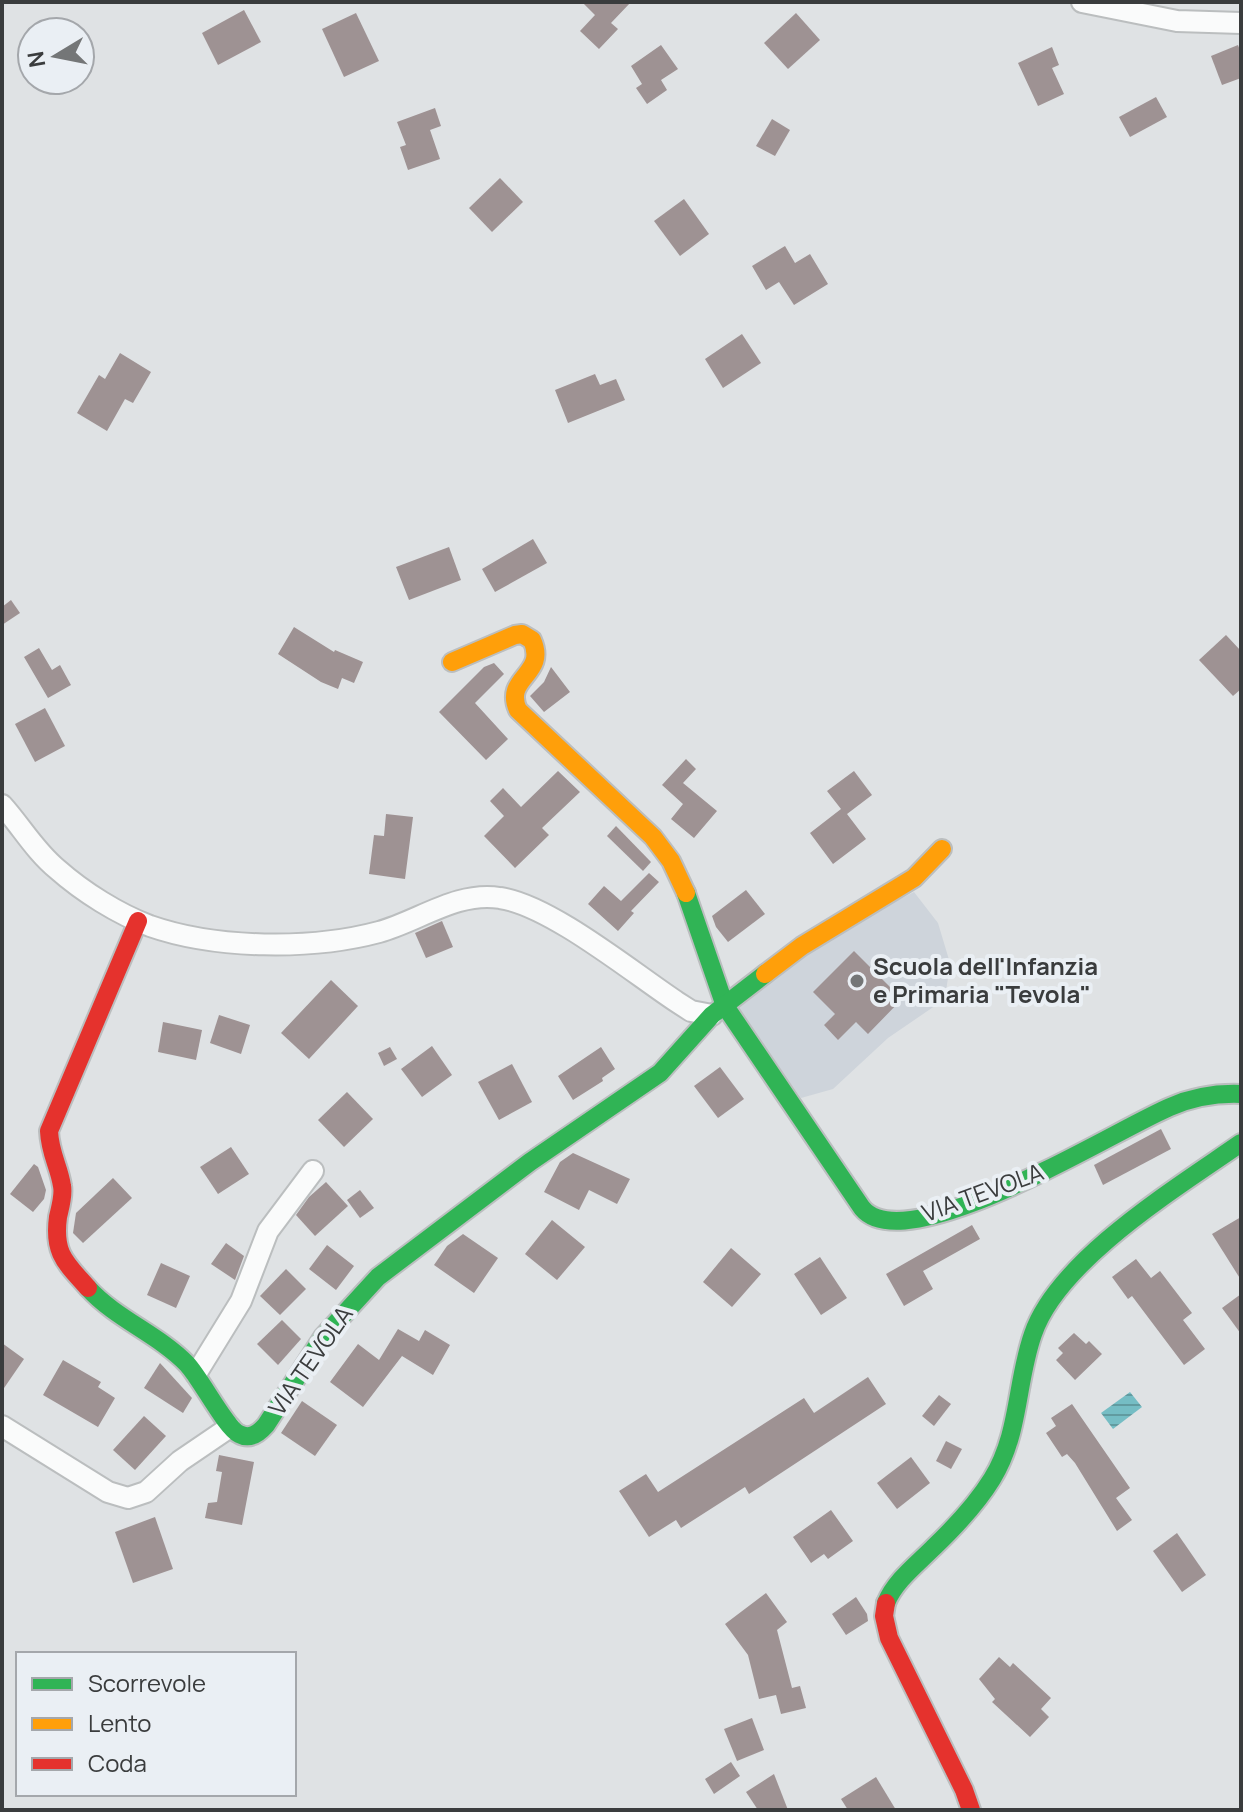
<svg xmlns="http://www.w3.org/2000/svg" width="1243" height="1812" font-family="Manrope,sans-serif">
<defs>
<pattern id="water-rules" width="6" height="5" patternUnits="userSpaceOnUse" patternTransform="scale(2)"><rect width="6" height="5" fill="#75bdc4"/><path d="M0 2.5h6" fill="none" stroke="#619ba0"/></pattern>
</defs>
<rect width="100%" height="100%" fill="#dfe2e4"/>
<polygon fill="#ced4db" points="914,892 938,923 950,963 945,999 888,1038 833,1089 801,1098 737,1007 806,947"/>
<polygon fill="url(#water-rules)" points="1130,1392 1142,1407 1113,1429 1101,1413"/>
<g fill="#9e9293">
<polygon points="582,2 631,2 611,23 618,29 599,49 580,31 595,15"/>
<polygon points="244,10 261,42 218,65 202,33"/>
<polygon points="356,13 379,61 344,77 322,29"/>
<polygon points="796,13 820,40 788,69 764,43"/>
<polygon points="661,45 678,69 661,80 667,90 647,104 636,88 642,84 631,66"/>
<polygon points="1238,45 1241,53 1241,78 1222,85 1211,56"/>
<polygon points="1052,47 1059,65 1052,68 1064,94 1038,106 1018,63"/>
<polygon points="1156,97 1167,117 1130,137 1119,117"/>
<polygon points="435,108 441,126 430,130 440,159 408,170 400,147 406,145 397,122"/>
<polygon points="772,119 790,130 775,156 756,146"/>
<polygon points="500,178 523,202 492,232 469,208"/>
<polygon points="684,199 709,234 680,256 654,221"/>
<polygon points="785,246 795,263 810,254 828,284 794,305 779,282 766,290 752,266"/>
<polygon points="742,334 761,363 723,388 705,359"/>
<polygon points="120,353 151,372 133,403 125,399 107,431 77,413 99,375 105,379"/>
<polygon points="595,374 600,385 616,379 625,400 568,423 555,390"/>
<polygon points="533,539 547,563 495,592 482,569"/>
<polygon points="449,547 461,580 409,600 396,567"/>
<polygon points="11,600 20,613 2,625 2,607"/>
<polygon points="294,627 334,652 335,650 363,662 354,683 342,678 338,689 321,682 278,654"/>
<polygon points="1226,635 1241,651 1241,689 1233,696 1199,660"/>
<polygon points="39,648 52,670 60,665 71,685 48,698 24,657"/>
<polygon points="494,663 504,674 475,703 508,739 486,760 439,712 484,667"/>
<polygon points="551,667 570,692 544,712 530,696 544,682"/>
<polygon points="45,708 65,746 35,762 15,724"/>
<polygon points="686,759 696,769 683,783 717,811 694,838 671,819 683,804 662,785"/>
<polygon points="558,771 580,792 542,828 549,835 515,868 484,836 504,816 490,801 503,788 521,807"/>
<polygon points="854,771 872,795 847,814 866,839 833,864 810,833 841,809 827,791"/>
<polygon points="386,814 413,817 405,879 369,874 374,835 384,836"/>
<polygon points="616,826 651,862 643,871 607,836"/>
<polygon points="649,873 659,882 631,911 634,913 618,931 588,904 604,886 621,901"/>
<polygon points="746,890 765,914 728,942 716,927 712,916"/>
<polygon points="442,921 453,947 426,958 415,933"/>
<polygon points="854,951 902,999 868,1034 856,1022 838,1040 824,1025 835,1014 813,992"/>
<polygon points="331,980 358,1006 309,1059 281,1033"/>
<polygon points="219,1015 250,1025 241,1054 210,1043"/>
<polygon points="163,1022 202,1030 196,1060 158,1052"/>
<polygon points="432,1046 452,1075 422,1097 401,1069"/>
<polygon points="390,1047 397,1059 384,1066 378,1053"/>
<polygon points="601,1047 615,1069 602,1078 603,1081 573,1100 558,1076"/>
<polygon points="512,1064 532,1102 499,1120 478,1082"/>
<polygon points="720,1067 744,1099 718,1118 694,1086"/>
<polygon points="347,1092 373,1119 344,1147 318,1120"/>
<polygon points="1161,1129 1171,1149 1103,1185 1094,1165"/>
<polygon points="231,1147 249,1174 218,1194 200,1167"/>
<polygon points="573,1153 630,1179 617,1204 589,1190 579,1210 544,1192 560,1162"/>
<polygon points="34,1164 38,1167 46,1190 44,1199 33,1212 10,1194"/>
<polygon points="113,1178 132,1198 83,1243 73,1233 76,1213"/>
<polygon points="326,1182 348,1206 315,1236 296,1215 309,1197"/>
<polygon points="360,1190 374,1208 360,1218 347,1200"/>
<polygon points="1241,1217 1241,1280 1212,1234"/>
<polygon points="552,1220 585,1247 557,1280 525,1254"/>
<polygon points="972,1225 980,1239 923,1271 933,1289 904,1306 886,1274"/>
<polygon points="463,1234 498,1258 474,1293 434,1265 447,1246"/>
<polygon points="226,1243 244,1256 235,1280 211,1264"/>
<polygon points="327,1245 354,1266 336,1290 309,1269"/>
<polygon points="731,1248 761,1274 732,1307 703,1282"/>
<polygon points="820,1257 847,1298 821,1315 794,1274"/>
<polygon points="1136,1259 1151,1278 1160,1271 1192,1313 1183,1320 1205,1349 1184,1365 1132,1296 1128,1299 1112,1277"/>
<polygon points="161,1263 190,1276 176,1308 147,1295"/>
<polygon points="286,1269 306,1289 280,1315 260,1296"/>
<polygon points="1241,1294 1241,1334 1222,1308"/>
<polygon points="282,1320 301,1339 278,1365 257,1344"/>
<polygon points="398,1329 419,1341 425,1330 450,1345 433,1375 402,1356 363,1407 330,1382 358,1344 379,1360"/>
<polygon points="1074,1333 1086,1344 1089,1341 1102,1354 1075,1380 1056,1360 1063,1353 1058,1348"/>
<polygon points="2,1343 24,1359 2,1391"/>
<polygon points="63,1360 101,1382 98,1387 115,1398 98,1427 43,1395"/>
<polygon points="160,1363 192,1398 183,1413 144,1388"/>
<polygon points="868,1377 886,1404 749,1494 745,1487 681,1528 676,1520 649,1537 619,1491 646,1474 658,1492 804,1398 814,1413"/>
<polygon points="939,1395 951,1404 934,1426 922,1416"/>
<polygon points="302,1401 337,1425 315,1456 281,1433"/>
<polygon points="1072,1404 1130,1488 1116,1498 1132,1520 1117,1531 1075,1463 1067,1454 1062,1457 1046,1433 1056,1426 1051,1418"/>
<polygon points="144,1416 166,1436 135,1470 113,1450"/>
<polygon points="946,1441 962,1449 951,1469 936,1461"/>
<polygon points="219,1455 254,1462 242,1525 205,1518 208,1503 217,1502 222,1472 216,1471"/>
<polygon points="911,1457 930,1483 897,1509 877,1483"/>
<polygon points="831,1510 853,1541 828,1559 824,1554 811,1563 793,1537"/>
<polygon points="155,1517 173,1569 133,1583 115,1532"/>
<polygon points="1177,1533 1206,1575 1182,1592 1153,1551"/>
<polygon points="766,1593 787,1622 777,1630 792,1688 800,1686 806,1708 781,1714 776,1695 759,1699 748,1655 725,1624"/>
<polygon points="856,1597 867,1614 868,1621 846,1635 832,1614"/>
<polygon points="999,1657 1010,1667 1013,1663 1051,1698 1041,1709 1049,1717 1030,1737 992,1702 995,1699 979,1679"/>
<polygon points="752,1718 764,1750 737,1761 724,1729"/>
<polygon points="731,1762 740,1776 714,1794 705,1779"/>
<polygon points="774,1774 788,1810 758,1810 746,1792"/>
<polygon points="876,1777 896,1810 848,1810 841,1799"/>
</g>
<g fill="none" stroke-linecap="round" stroke-linejoin="round">
<defs>
<g id="street">
<polyline points="1082,2 1177,21 1241,23"/>
<path d="M2 805C21 826 35 851 57 869 83 892 118 914 150 926 216 949 312 950 379 932 419 921 457 891 500 898 550 905 633 973 677 1002L691 1011 712 1015"/>
<polyline points="196,1374 241,1301 268,1231 313,1171"/>
<polyline points="2,1426 108,1492 128,1498 146,1492 180,1461 230,1427"/>
</g>
<g id="fast">
<path d="M686 893 725 1006 862 1208C906 1262 1117 1129 1170 1107 1193 1097 1216 1093 1241 1094"/>
<path d="M88 1288C116 1319 158 1334 187 1364 201 1379 226 1428 239 1434 250 1440 259 1433 266 1425L323 1337 378 1277 530 1162 660 1073 712 1015 765 974"/>
<path d="M886 1603C895 1581 916 1565 933 1548 955 1527 976 1505 992 1479 1020 1434 1016 1382 1033 1334 1058 1260 1178 1187 1241 1143"/>
</g>
<g id="slow">
<path d="M452 662 515 635 522 634 532 640C548 675 503 677 518 710L653 837 671 861 686 893"/>
<polyline points="765,974 802,946 914,878 942,849"/>
</g>
<g id="jam">
<path d="M88 1288C66 1263 53 1254 58 1217 60 1208 64 1195 62 1186 59 1166 50 1154 49 1131L138 921"/>
<polyline points="886,1603 884,1616 889,1638 964,1790 971,1810"/>
</g>
</defs>
<use href="#street" stroke="#bbbebf" stroke-width="24"/>
<use href="#fast" stroke="#bbbebf" stroke-width="22"/>
<use href="#slow" stroke="#bbbebf" stroke-width="22"/>
<use href="#jam" stroke="#bbbebf" stroke-width="22"/>
<use href="#street" stroke="#fafbfb" stroke-width="20"/>
<use href="#fast" stroke="#30b455" stroke-width="18"/>
<use href="#slow" stroke="#ff9f0a" stroke-width="18"/>
<use href="#jam" stroke="#e5322d" stroke-width="18"/>
</g>
<circle fill="#747677" stroke="#eaeff4" stroke-width="3" cx="857" cy="981" r="8"/>
<g text-anchor="middle" stroke-width="8" stroke-linejoin="round" paint-order="stroke">
<g font-size="24" font-weight="bold" fill="#3a3c3d" stroke="#eaeff4" text-anchor="start">
<text x="873" y="975">Scuola dell'Infanzia<tspan x="873" dy="28">e Primaria "Tevola"</tspan></text>
</g>
<g font-size="24" fill="#3a3c3d" stroke="#eaeff4">
<text transform="translate(983 1193) rotate(-20)" y="8">VIA TEVOLA</text>
<text transform="translate(311 1361) rotate(-55)" y="8">VIA TEVOLA</text>
</g>
</g>
<rect width="1243" height="1812" fill="none" stroke="#3a3c3d" stroke-width="8"/>
<rect x="16" y="1652" width="280" height="144" fill="#eaeff4" stroke="#a4a7ab" stroke-width="2"/>
<rect x="32" y="1678" width="40" height="12" fill="#30b455" stroke="#a4a7ab" stroke-width="2"/>
<text x="88" y="1692" font-size="24" fill="#3a3c3d">Scorrevole</text>
<rect x="32" y="1718" width="40" height="12" fill="#ff9f0a" stroke="#a4a7ab" stroke-width="2"/>
<text x="88" y="1732" font-size="24" fill="#3a3c3d">Lento</text>
<rect x="32" y="1758" width="40" height="12" fill="#e5322d" stroke="#a4a7ab" stroke-width="2"/>
<text x="88" y="1772" font-size="24" fill="#3a3c3d">Coda</text>
<g transform="translate(56 56) rotate(260)"><circle r="38" fill="#eaeff4" stroke="#a4a7ab" stroke-width="2"/>
<path d="M0-6L14 30L0 20L-14 30Z" fill="#747677"/>
<text y="-12" font-size="22" font-weight="bold" text-anchor="middle" fill="#3a3c3d">N</text>
</g>
</svg>
